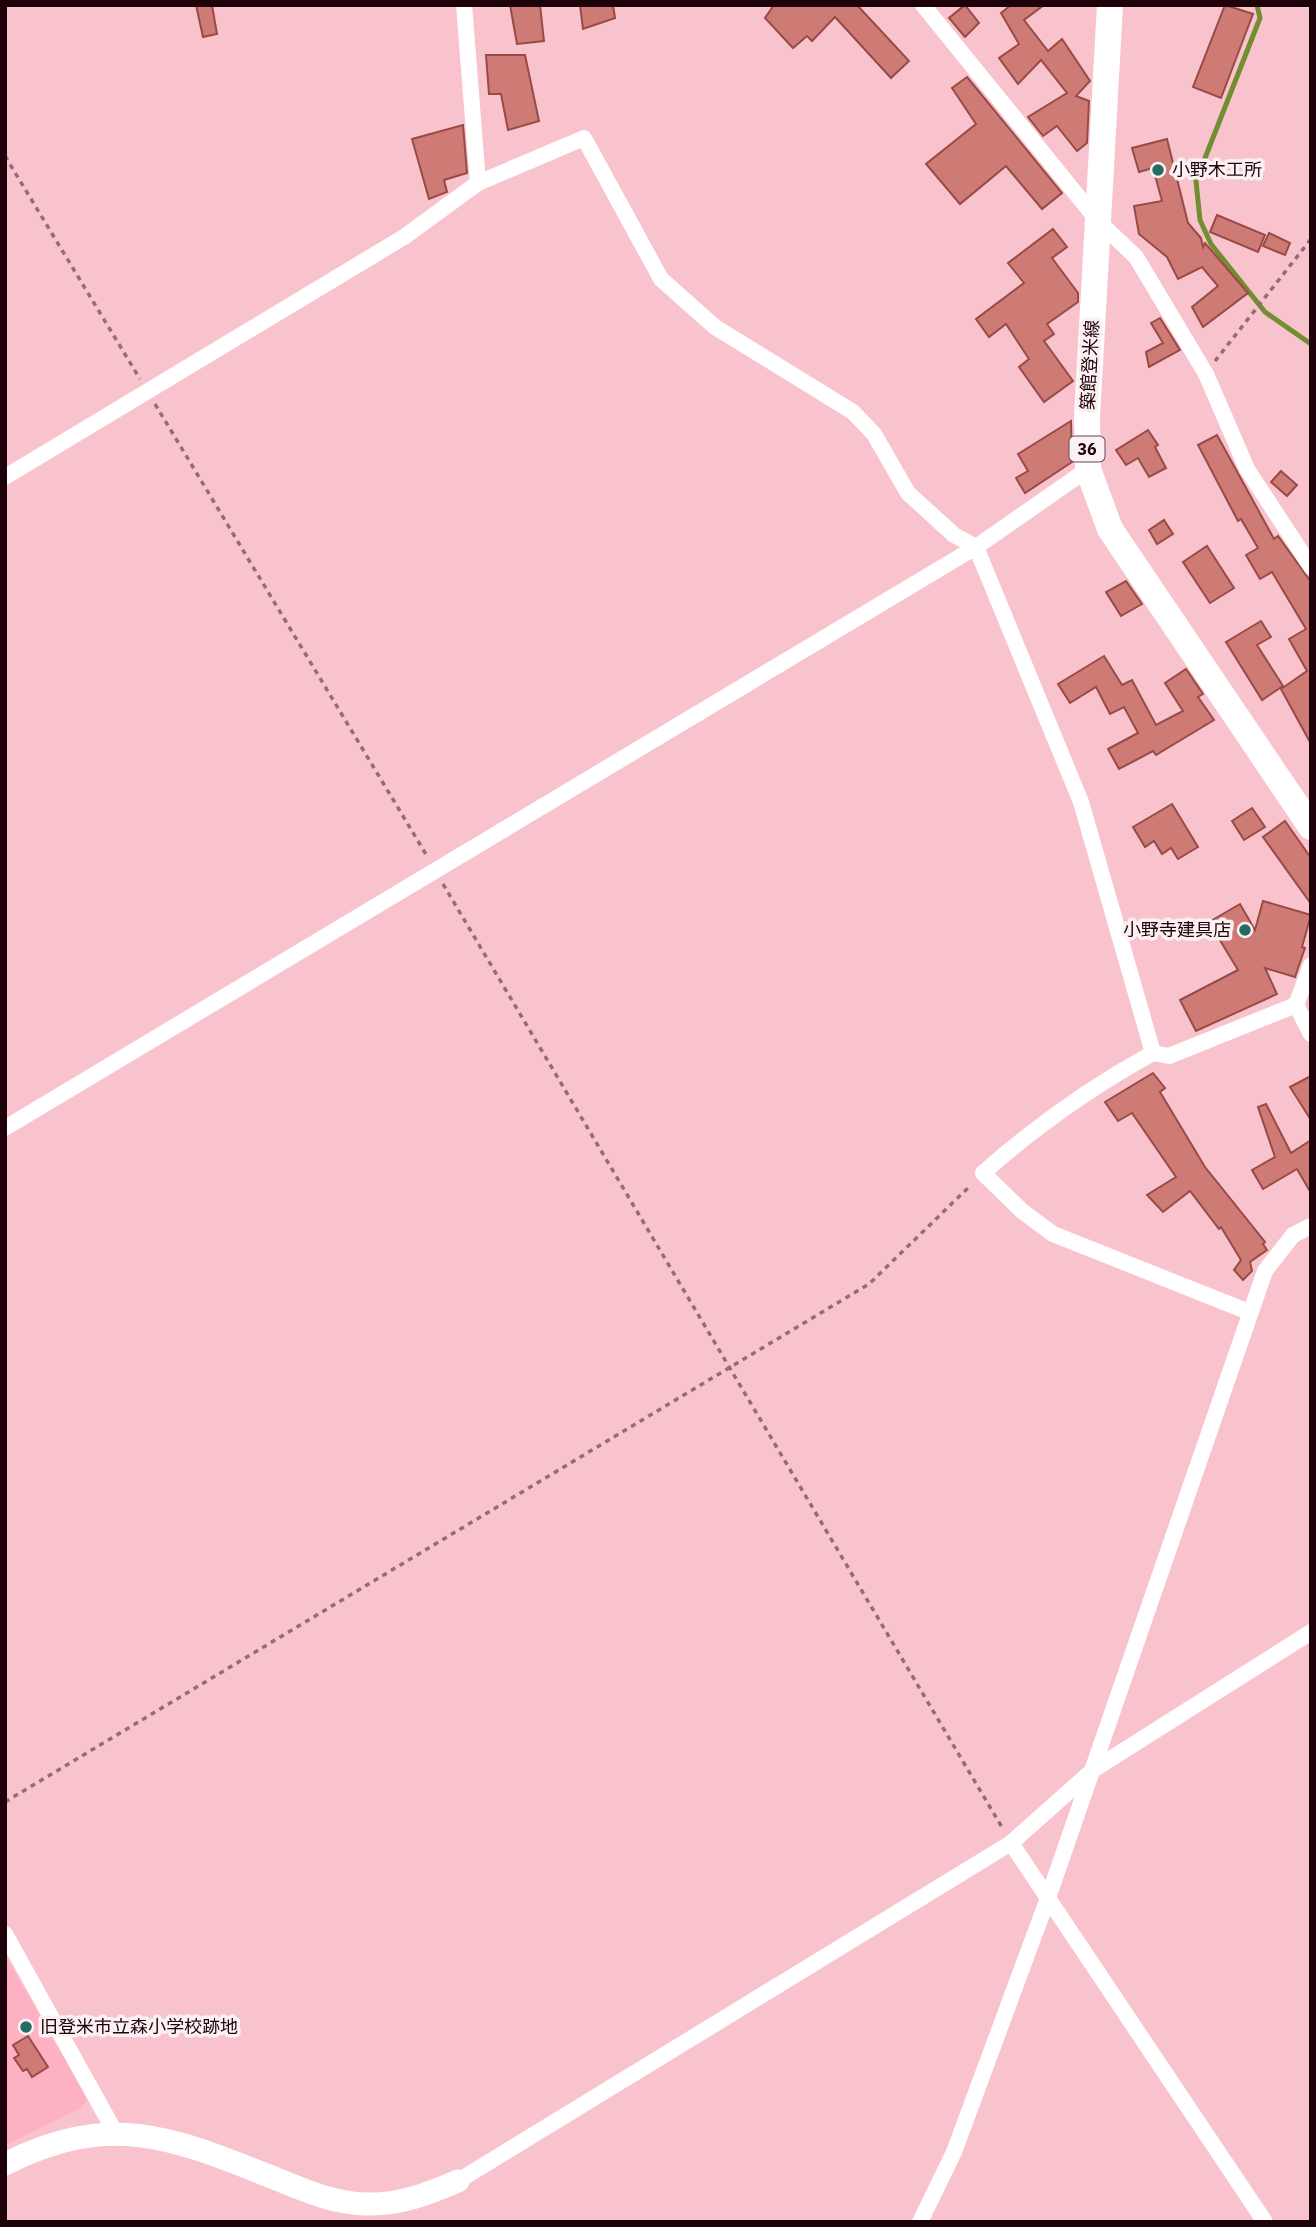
<svg xmlns="http://www.w3.org/2000/svg" width="1316" height="2227" font-family="'IBM Plex Sans','Noto Sans JP',sans-serif">
<rect width="100%" height="100%" fill="#f9c3ce"/>
<polygon fill="#feb1c3" points="5,1955 87,2099 82,2108 5,2145"/>
<g fill="none" stroke-linecap="round" stroke-linejoin="round">
<polyline stroke="#738e32" stroke-width="5" points="1257,5 1260,18 1196,181 1200,220 1211,244 1265,312 1311,344"/>
</g>
<g fill="#cf7b75" stroke="#984a46" stroke-width="2">
<polygon points="196,5 212,5 217,34 203,37"/>
<polygon points="510,5 540,5 544,41 517,44"/>
<polygon points="580,5 613,5 615,18 583,29"/>
<polygon points="774,5 857,5 909,61 891,78 835,17 812,41 807,36 793,48 765,18"/>
<polygon points="965,5 979,23 965,37 949,18"/>
<polygon points="1011,5 1044,5 1024,20 1048,51 1062,39 1090,81 1076,96 1089,101 1087,143 1077,151 1057,126 1043,136 1028,117 1067,93 1041,60 1018,84 999,58 1019,44 1001,13"/>
<polygon points="1225,5 1253,14 1221,98 1193,87"/>
<polygon points="486,55 525,55 539,121 508,130 501,94 489,94"/>
<polygon points="967,77 1062,193 1042,209 1006,166 960,204 926,164 976,124 952,88"/>
<polygon points="463,125 467,173 444,180 447,192 429,199 412,139"/>
<polygon points="1167,139 1188,223 1201,238 1203,247 1205,243 1248,293 1203,327 1192,307 1218,286 1202,267 1178,279 1167,257 1139,234 1134,206 1162,201 1153,168 1139,172 1132,148"/>
<polygon points="1217,215 1265,235 1258,252 1210,232"/>
<polygon points="1053,229 1067,247 1052,258 1078,293 1078,302 1047,324 1054,334 1044,341 1073,381 1044,402 1019,367 1029,359 1006,324 989,337 976,319 1024,283 1008,263"/>
<polygon points="1269,233 1290,243 1285,255 1263,246"/>
<polygon points="1160,318 1180,350 1149,367 1146,352 1163,343 1151,323"/>
<polygon points="1071,421 1072,462 1025,493 1016,478 1028,471 1018,454"/>
<polygon points="1148,430 1158,445 1155,447 1166,468 1149,477 1138,458 1126,465 1116,450"/>
<polygon points="1217,435 1274,539 1278,536 1311,582 1311,744 1281,689 1307,671 1289,639 1306,629 1272,572 1260,579 1246,555 1258,548 1241,519 1238,521 1198,445"/>
<polygon points="1281,471 1297,485 1287,496 1271,482"/>
<polygon points="1164,520 1173,534 1157,544 1149,530"/>
<polygon points="1207,546 1234,588 1210,603 1183,562"/>
<polygon points="1126,581 1142,604 1121,616 1106,592"/>
<polygon points="1261,621 1271,637 1257,645 1283,686 1262,700 1226,642"/>
<polygon points="1104,656 1122,685 1132,680 1156,725 1183,711 1165,683 1186,669 1203,694 1198,697 1214,720 1156,755 1153,751 1119,769 1108,749 1138,733 1124,707 1110,714 1096,687 1070,703 1058,684"/>
<polygon points="1172,804 1198,847 1178,859 1171,848 1162,854 1154,841 1145,847 1133,827"/>
<polygon points="1252,808 1265,827 1244,840 1232,821"/>
<polygon points="1285,821 1311,858 1311,904 1263,837"/>
<polygon points="1263,901 1311,915 1302,947 1305,948 1295,977 1265,968 1277,994 1196,1031 1180,1000 1238,970 1209,922 1240,904 1255,930"/>
<polygon points="1153,1073 1165,1088 1160,1092 1205,1167 1265,1242 1263,1244 1267,1250 1250,1262 1252,1271 1243,1280 1234,1270 1241,1260 1221,1227 1219,1229 1190,1191 1163,1212 1147,1195 1176,1177 1132,1113 1118,1121 1105,1102"/>
<polygon points="1311,1076 1311,1120 1290,1087"/>
<polygon points="1266,1104 1291,1153 1311,1140 1311,1193 1297,1169 1263,1189 1252,1170 1275,1157 1258,1107"/>
<polygon points="28,2036 48,2067 32,2077 27,2069 23,2071 14,2058 19,2055 13,2045"/>
</g>
<g fill="none" stroke-linecap="round" stroke-linejoin="round">
<g stroke="#956b75" stroke-width="3.5" stroke-dasharray="5 5" stroke-linecap="butt">
<polyline points="5,156 140,379"/>
<polyline points="1215,361 1311,239"/>
<polyline points="155,404 427,856"/>
<polyline points="443,884 1003,1829"/>
<polyline points="5,1802 869,1284 971,1185"/>
</g>
<g stroke="#fff" stroke-width="16">
<polyline points="464,5 478,183"/>
<polyline points="923,5 1098,221 1136,257 1206,374 1247,469 1311,567"/>
<path d="M5 477 404 237 478 183 584 138 661 279 715 327 853 412 874 434 908 493 954 535 976 547 1081 802 1153 1053C1091 1087 1036 1126 983 1173L1022 1211 1053 1234 1249 1312"/>
<polyline points="1296,1005 1311,1034"/>
<polyline points="1153,1053 1169,1056 1296,1005 1311,965"/>
<polyline points="5,1128 976,547 1088,469"/>
<polyline points="1011,1843 1265,2222"/>
<polyline points="5,1934 115,2132"/>
<polyline points="458,2181 1011,1843 1093,1770 1311,1632"/>
<polyline points="920,2222 954,2152 1048,1898 1265,1271 1293,1235 1311,1226"/>
</g>
<path stroke="#fff" stroke-width="23" d="M5 2164C108 2112 169 2136 269 2176 301 2189 331 2203 366 2204 399 2205 428 2194 458 2181"/>
<polyline stroke="#fff" stroke-width="26" points="1110,5 1087,417 1088,469 1110,529 1311,827"/>
</g>
<g fill="#236c63" stroke="#fbf1f3" stroke-width="2.5">
<circle cx="1158" cy="170" r="7"/>
<circle cx="1245" cy="930" r="7"/>
<circle cx="26" cy="2027" r="7"/>
</g>
<g text-anchor="middle" stroke-width="7" stroke-linejoin="round" paint-order="stroke">
<rect fill="#fbf1f3" stroke="#604a50" stroke-width="2" x="1069.5" y="436.5" width="35" height="25" rx="5"/>
<g font-size="16" font-weight="bold" fill="#1d020a">
<text x="1087" y="455">36</text>
</g>
<g font-size="18" fill="#1d020a" stroke="#fbf1f3" text-anchor="start">
<text x="1172" y="176">小野木工所</text>
<text x="1231" y="936" text-anchor="end">小野寺建具店</text>
<text x="40" y="2033">旧登米市立森小学校跡地</text>
</g>
<g font-size="18" fill="#1d020a" stroke="#fbf1f3">
<text transform="translate(1090 365) rotate(-87)" y="6">築館登米線</text>
</g>
</g>
<rect width="1316" height="2227" fill="none" stroke="#1d020a" stroke-width="14"/>
</svg>
